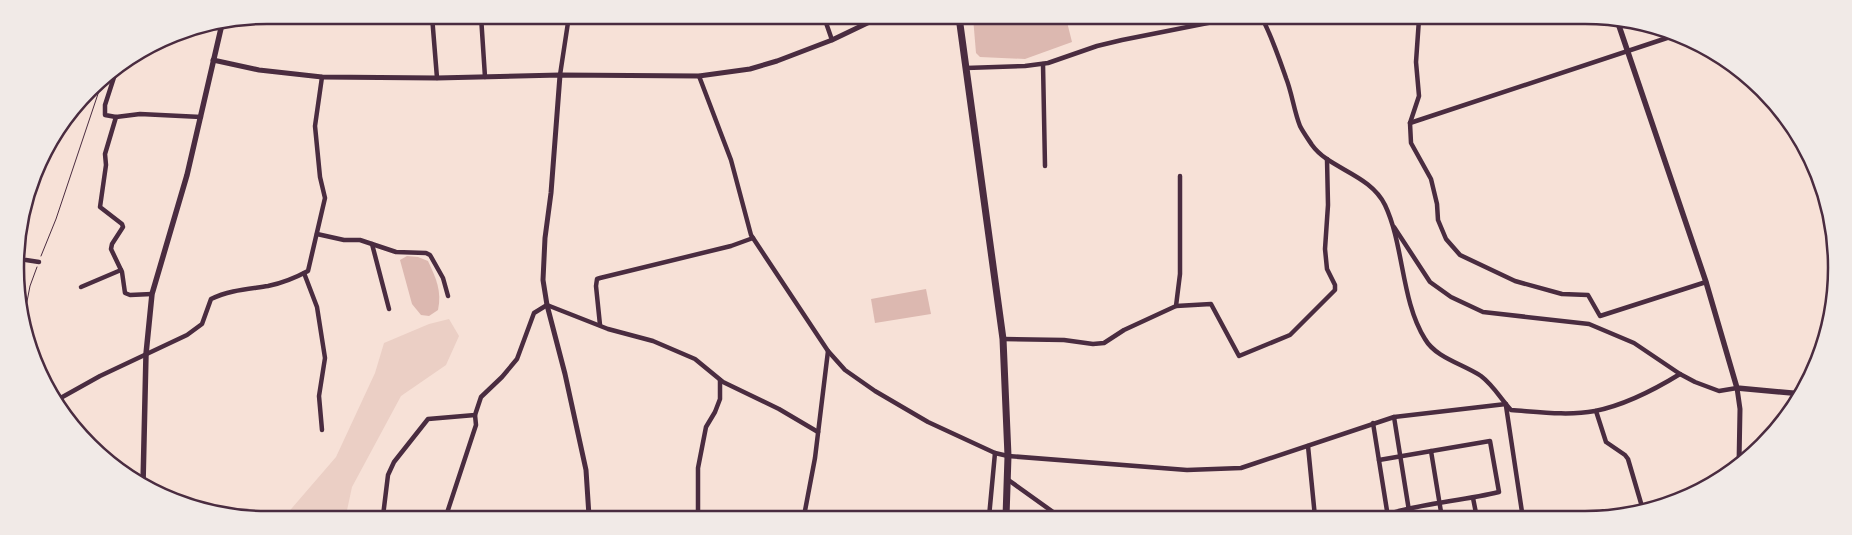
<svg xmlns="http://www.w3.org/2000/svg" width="1852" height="535" font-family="'Fira Sans',sans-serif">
<rect width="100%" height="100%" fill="#f7e1d7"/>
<polygon fill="#ebcfc5" points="449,319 459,336 446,365 401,396 352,487 346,515 286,515 336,457 375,373 384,343 429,324"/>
<g fill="#dcb8b0">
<polygon points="973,17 1066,18 1072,42 1025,59 980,57 976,53"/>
<path d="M407 256 418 257 428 261C436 278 442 291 438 310L429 316 421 315 412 304 400 260Z"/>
<polygon points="926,289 931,314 875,323 871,299"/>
</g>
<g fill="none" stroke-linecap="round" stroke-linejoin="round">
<g stroke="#4a2c40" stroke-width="1">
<polyline points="41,256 56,219 104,76"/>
<polyline points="23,322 30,286 37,267"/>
</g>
<g stroke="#4a2c40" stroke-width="4.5">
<polyline points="432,16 437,78"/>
<polyline points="481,16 485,77"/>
<polyline points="824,17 832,40"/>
<path d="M1262 18C1272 37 1279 58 1286 78 1292 93 1294 111 1300 126 1303 132 1308 139 1312 145 1329 169 1370 174 1385 205 1404 245 1401 301 1425 339 1436 358 1463 364 1481 376 1493 385 1501 399 1511 410 1539 412 1568 416 1595 411 1625 405 1654 390 1680 374"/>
<polyline points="1419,19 1416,62 1419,96 1410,123 1411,143 1431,179 1437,204 1438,220 1446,239 1460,255 1515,281 1562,294 1588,295 1600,316 1706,282"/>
<polyline points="1043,64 1045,166"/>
<polyline points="117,68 105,105 105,115 116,117 140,114 201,117"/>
<polyline points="966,68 1025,66 1048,63 1097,46 1122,40 1233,18"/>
<polyline points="560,75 569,16"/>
<polyline points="699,76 731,160 751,235 828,351 845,370 875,391 928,422 995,453 1008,456 1187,470 1241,468 1394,417 1506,404"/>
<polyline points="116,117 105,154 106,165 100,207 122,224 123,227 112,244 111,249 122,272 125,293 130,295 152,294"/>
<polyline points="1410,123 1673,36"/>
<polyline points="1394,227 1430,282 1451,297 1483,312 1589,324 1634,343 1680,374 1695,382 1719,391 1737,388"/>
<polyline points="317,234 344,240 360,240 396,252 426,253 430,255 443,278 448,296"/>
<polyline points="372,244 389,309"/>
<polyline points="26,260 39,262"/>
<polyline points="304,273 317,307 325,358 319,396 322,430"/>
<polyline points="81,287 121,270"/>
<polyline points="1176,306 1211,304 1239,356 1290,335 1335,290 1335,285 1327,269 1325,249 1328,205 1327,159"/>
<polyline points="600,325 596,286 597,279 600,278 731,246 753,238"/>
<polyline points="1003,339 1064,340 1093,344 1104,343 1124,330 1176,306 1180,274 1180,176"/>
<path d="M57 400 100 376 187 335 202 324 211 299C229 290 249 289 268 286 283 283 295 278 308 271L325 198 320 177 315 126 322 77"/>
<polyline points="1506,406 1522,512 1515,518"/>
<polyline points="1596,411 1606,442 1625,455 1628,459 1643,510"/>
<polyline points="1394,417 1410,517"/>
<polyline points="1373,423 1388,517"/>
<polyline points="1308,446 1315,517"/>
<polyline points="1431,451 1442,518"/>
<path d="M1379 460 1490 441 1499 492C1462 501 1424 503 1388 514"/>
<polyline points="1007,479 1060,517"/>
<polyline points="1473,498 1477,518"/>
<polyline points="383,516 388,475 394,462 428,419 475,415 481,397 502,377 517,359 534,313 547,305 608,329 653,341 695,359 723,382 779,409 818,432"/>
<polyline points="446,516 476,425 475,415"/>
<polyline points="711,516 698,512 698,468 706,427 715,412 720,399 720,380"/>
<polyline points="804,516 815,458 828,351"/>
<polyline points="989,517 995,453"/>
</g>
<g stroke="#4a2c40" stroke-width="5">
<polyline points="213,60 259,70 322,77 437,78 560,75 699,76 750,69 777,61 832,40 880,17"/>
<polyline points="560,75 551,193 545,238 543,280 547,305 565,374 586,470 589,516"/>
<polyline points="1737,388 1740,409 1739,463"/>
</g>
<g stroke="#4a2c40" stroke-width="5.5">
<polyline points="1617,20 1706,282 1737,388 1803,394"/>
<polyline points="143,484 146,354 152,294 187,175 222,24"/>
</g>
<polyline stroke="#4a2c40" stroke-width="7" points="959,17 1003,339 1008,456 1006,517"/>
</g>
<path d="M0 0H1852V535H0ZM267 24H1585A243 243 0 0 1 1828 267V268A243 243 0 0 1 1585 511H267A243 243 0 0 1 24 268V267A243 243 0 0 1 267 24Z" fill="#f1eae7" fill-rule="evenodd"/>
<path fill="none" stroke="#4a2c40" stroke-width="2.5" d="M267 24H1585A243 243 0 0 1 1828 267V268A243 243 0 0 1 1585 511H267A243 243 0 0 1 24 268V267A243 243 0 0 1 267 24Z"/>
</svg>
